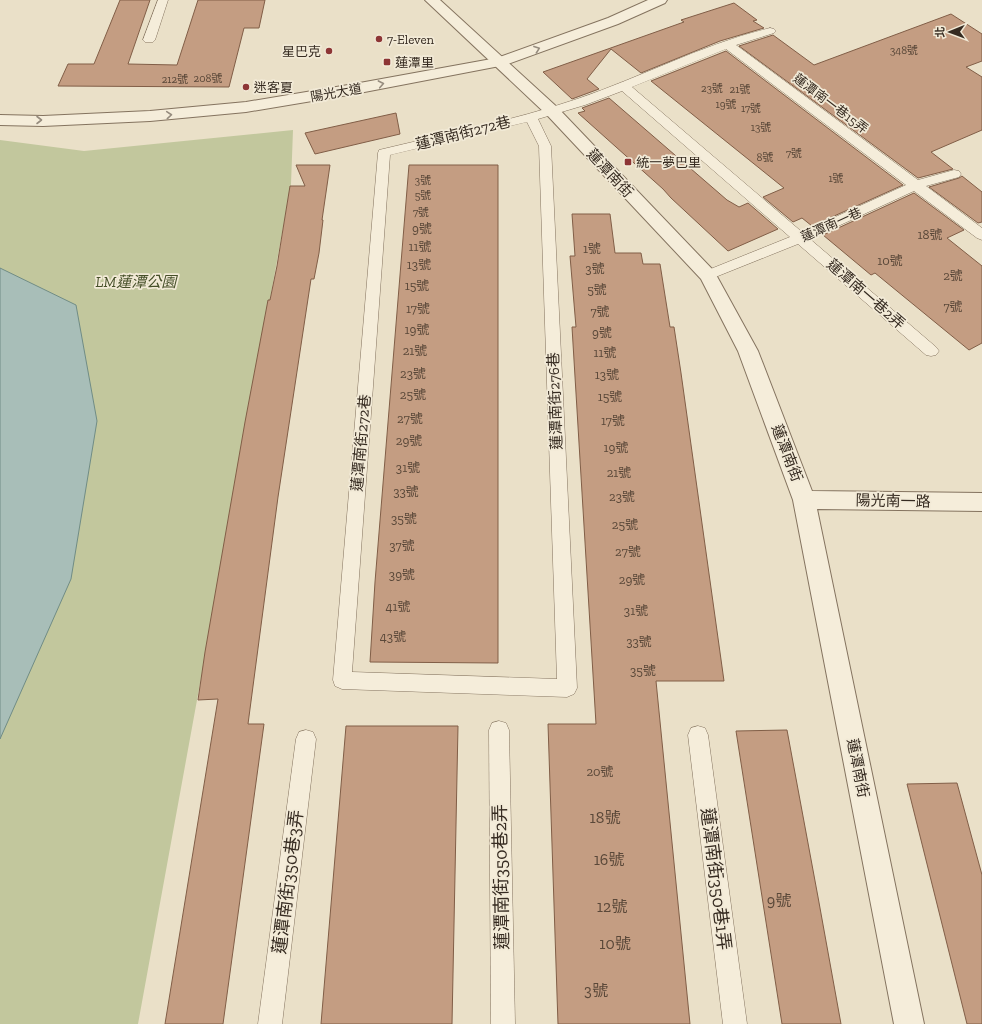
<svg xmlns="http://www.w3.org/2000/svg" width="982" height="1024" font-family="'Zilla Slab','Noto Sans TC',serif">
<rect width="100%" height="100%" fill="#eae0c8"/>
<polygon fill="#c2c79d" points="293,130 291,184 138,1024 0,1024 0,140 84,151"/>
<polygon fill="#a8beb8" stroke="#708c85" points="0,268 76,305 97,421 71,579 0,739"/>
<g fill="#c49d82" stroke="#815e47">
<polygon points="120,0 150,0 128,64 177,65 198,0 265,0 259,28 244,28 229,87 58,86 68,64 94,64"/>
<polygon points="734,3 757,20 753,21 764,28 720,41 641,73 611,49 587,79 599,89 572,99 543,72 684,22 681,20"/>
<polygon points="951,14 982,34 982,61 966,67 982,77 982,130 931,152 953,169 918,178 739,46 773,35 814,65"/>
<polygon points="726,51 903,185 812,226 802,218 793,222 763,197 784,188 651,81"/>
<polygon points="609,98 727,200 739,207 748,203 778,229 728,251 671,198 663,189 578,113 585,111 582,108"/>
<polygon points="396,113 400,134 315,154 305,133"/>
<polygon points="296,165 330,165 322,220 323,220 319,253 314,279 311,279 278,497 248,724 264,724 223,1024 165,1024 218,699 198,700 205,652 245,422 268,300 270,300 277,266 290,186 305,186"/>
<polygon points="409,165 498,165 498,663 370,662 375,582"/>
<polygon points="962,176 982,192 982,222 978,223 929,187 959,178"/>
<polygon points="914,193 964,230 947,238 982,266 982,343 969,350 875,273 871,275 823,235"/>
<polygon points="572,214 610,214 615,253 641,253 643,264 660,264 670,327 674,327 681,373 724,681 656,681 690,1024 558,1024 548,724 596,724 572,327 576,327 570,256 575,256"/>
<polygon points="346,726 458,726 452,1024 321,1024"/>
<polygon points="787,730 818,897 841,1024 782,1024 736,731"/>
<polygon points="957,783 982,875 982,1024 967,1024 907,784"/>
</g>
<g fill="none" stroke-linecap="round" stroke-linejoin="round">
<defs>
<g id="service">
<polygon points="158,0 168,0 155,40 153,42 145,42 143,40"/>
<path d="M770 28 774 29 776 31 774 33 736 45 918 180 954 170 959 171 961 174 959 177 926 186 982 228V240L977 238 914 191 810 239 936 347 939 351 936 355 931 356 926 355 798 244 708 280 703 278 701 275 703 272 790 237 622 91 585 105 538 119 551 146 577 688 574 694 567 697 342 689 335 686 333 680 378 153 379 150C445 134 512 121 577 99 642 77 703 44 770 28ZM726 49 906 185 802 232 632 87ZM527 122 539 146 557 679 352 672 390 155Z"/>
<polygon points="499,721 506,723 509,730 515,1024 491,1024 489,730 492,723"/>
<polygon points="698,726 705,728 708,735 747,1024 723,1024 688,735 691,728"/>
<polygon points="306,730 313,732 316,739 282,1024 258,1024 296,739 299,732"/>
</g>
<polygon id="minor" points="425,0 440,0 558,108 714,271 758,351 812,491 982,493 982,511 817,509 924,1024 894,1024 793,500 738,351 701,279 546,114"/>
<polygon id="tertiary" points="648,0 667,0 665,3 618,24 505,65 354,94 246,112 150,121 43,126 0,125 0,115 43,116 150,111 246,102 354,84 497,58 608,18"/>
</defs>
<use href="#service" stroke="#84735f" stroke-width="1"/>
<use href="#minor" stroke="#84735f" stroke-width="2"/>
<use href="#tertiary" stroke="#84735f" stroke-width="2"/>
<use href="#service" fill="#f5edda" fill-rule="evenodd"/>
<use href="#minor" fill="#f5edda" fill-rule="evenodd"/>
<use href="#tertiary" fill="#f5edda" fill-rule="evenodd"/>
</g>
<defs><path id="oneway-chevron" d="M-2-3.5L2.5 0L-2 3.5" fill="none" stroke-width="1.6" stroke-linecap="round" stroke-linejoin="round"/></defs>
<g stroke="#968c7e">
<use href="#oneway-chevron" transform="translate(537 49) rotate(-20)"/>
<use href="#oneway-chevron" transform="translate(381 84) rotate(-11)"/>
<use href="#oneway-chevron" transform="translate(169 115) rotate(-5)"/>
<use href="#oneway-chevron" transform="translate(39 120)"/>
</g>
<g fill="#8d3535" stroke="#f2ead7" stroke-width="1.5">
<circle cx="379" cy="39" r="4"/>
<circle cx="329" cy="51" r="4"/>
<rect x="383" y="58" width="8" height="8" rx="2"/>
<circle cx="246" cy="87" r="4"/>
<rect x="624" y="158" width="8" height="8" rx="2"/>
</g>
<g text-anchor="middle" stroke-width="3.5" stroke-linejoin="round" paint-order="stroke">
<g font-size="11" fill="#5a4839">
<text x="904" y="54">348號</text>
<text x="208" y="82">208號</text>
<text x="175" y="83">212號</text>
<text x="712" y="92">23號</text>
<text x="740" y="93">21號</text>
<text x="726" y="108">19號</text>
<text x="751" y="112">17號</text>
<text x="761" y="131">13號</text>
<text x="794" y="157">7號</text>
<text x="765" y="161">8號</text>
<text x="836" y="182">1號</text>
<text x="423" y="184">3號</text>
<text x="423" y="199">5號</text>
<text x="421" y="216">7號</text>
</g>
<g font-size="13" fill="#362b21" stroke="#f2ead7" text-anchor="start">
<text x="387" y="44">7-Eleven</text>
<text x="321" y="56" text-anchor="end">星巴克</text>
<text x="395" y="67">蓮潭里</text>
<text x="254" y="92">迷客夏</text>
<text x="636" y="167">統一夢巴里</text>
</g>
<g font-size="13" fill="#362b21" stroke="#f2ead7">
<text transform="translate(336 92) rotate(-10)" y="5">陽光大道</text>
<text transform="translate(831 103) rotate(37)" y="5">蓮潭南一巷15弄</text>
<text transform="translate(831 224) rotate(-24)" y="5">蓮潭南一巷</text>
</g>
<g font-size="13" fill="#5a4839">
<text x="422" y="233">9號</text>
<text x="930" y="239">18號</text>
<text x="420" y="251">11號</text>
<text x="592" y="253">1號</text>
<text x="890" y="265">10號</text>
<text x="419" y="269">13號</text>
<text x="595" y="273">3號</text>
<text x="953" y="280">2號</text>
<text x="417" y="290">15號</text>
<text x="597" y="294">5號</text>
<text x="953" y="311">7號</text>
<text x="418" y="313">17號</text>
<text x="600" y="316">7號</text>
<text x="417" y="334">19號</text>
<text x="602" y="337">9號</text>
<text x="415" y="355">21號</text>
<text x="605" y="357">11號</text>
<text x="413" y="378">23號</text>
<text x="607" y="379">13號</text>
<text x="413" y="399">25號</text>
<text x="610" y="401">15號</text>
<text x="410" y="423">27號</text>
<text x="613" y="425">17號</text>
<text x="409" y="445">29號</text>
<text x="616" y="452">19號</text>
<text x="408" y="472">31號</text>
<text x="619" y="477">21號</text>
<text x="406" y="496">33號</text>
<text x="622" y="501">23號</text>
<text x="404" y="523">35號</text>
<text x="625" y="529">25號</text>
<text x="402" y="550">37號</text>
<text x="628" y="556">27號</text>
<text x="402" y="579">39號</text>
<text x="632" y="584">29號</text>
<text x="398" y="611">41號</text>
<text x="636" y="615">31號</text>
<text x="393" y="641">43號</text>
<text x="639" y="646">33號</text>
<text x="643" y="675">35號</text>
<text x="600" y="776">20號</text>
</g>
<g font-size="15" fill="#362b21" stroke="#f2ead7">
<text transform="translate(463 133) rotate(-14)" y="5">蓮潭南街272巷</text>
<text transform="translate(610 173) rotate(47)" y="5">蓮潭南街</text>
<text transform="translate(866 294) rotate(41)" y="5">蓮潭南一巷2弄</text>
<text transform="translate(555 401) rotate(-92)" y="5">蓮潭南街276巷</text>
<text transform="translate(361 443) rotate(-85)" y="5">蓮潭南街272巷</text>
<text transform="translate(787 453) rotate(69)" y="5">蓮潭南街</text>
<text transform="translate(893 501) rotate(1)" y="5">陽光南一路</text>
<text transform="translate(858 768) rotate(79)" y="5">蓮潭南街</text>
</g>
<g font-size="15" font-style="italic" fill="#465029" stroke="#f2ead7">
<text x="136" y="287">LM蓮潭公園</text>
</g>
<g font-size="16" fill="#5a4839">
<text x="605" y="823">18號</text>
<text x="609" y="865">16號</text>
<text x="779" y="906">9號</text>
<text x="612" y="912">12號</text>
<text x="615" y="949">10號</text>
<text x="596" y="996">3號</text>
</g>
<g font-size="18" fill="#362b21" stroke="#f2ead7">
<text transform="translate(501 877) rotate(-91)" y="6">蓮潭南街350巷2弄</text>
<text transform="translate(716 879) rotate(83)" y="6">蓮潭南街350巷1弄</text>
<text transform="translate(288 882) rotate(-83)" y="6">蓮潭南街350巷3弄</text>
</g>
</g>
<g transform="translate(950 32) rotate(269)" stroke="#f2ead7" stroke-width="3" paint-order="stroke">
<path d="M0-3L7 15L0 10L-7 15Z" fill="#362b21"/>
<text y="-6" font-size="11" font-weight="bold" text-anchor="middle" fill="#362b21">北</text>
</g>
</svg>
